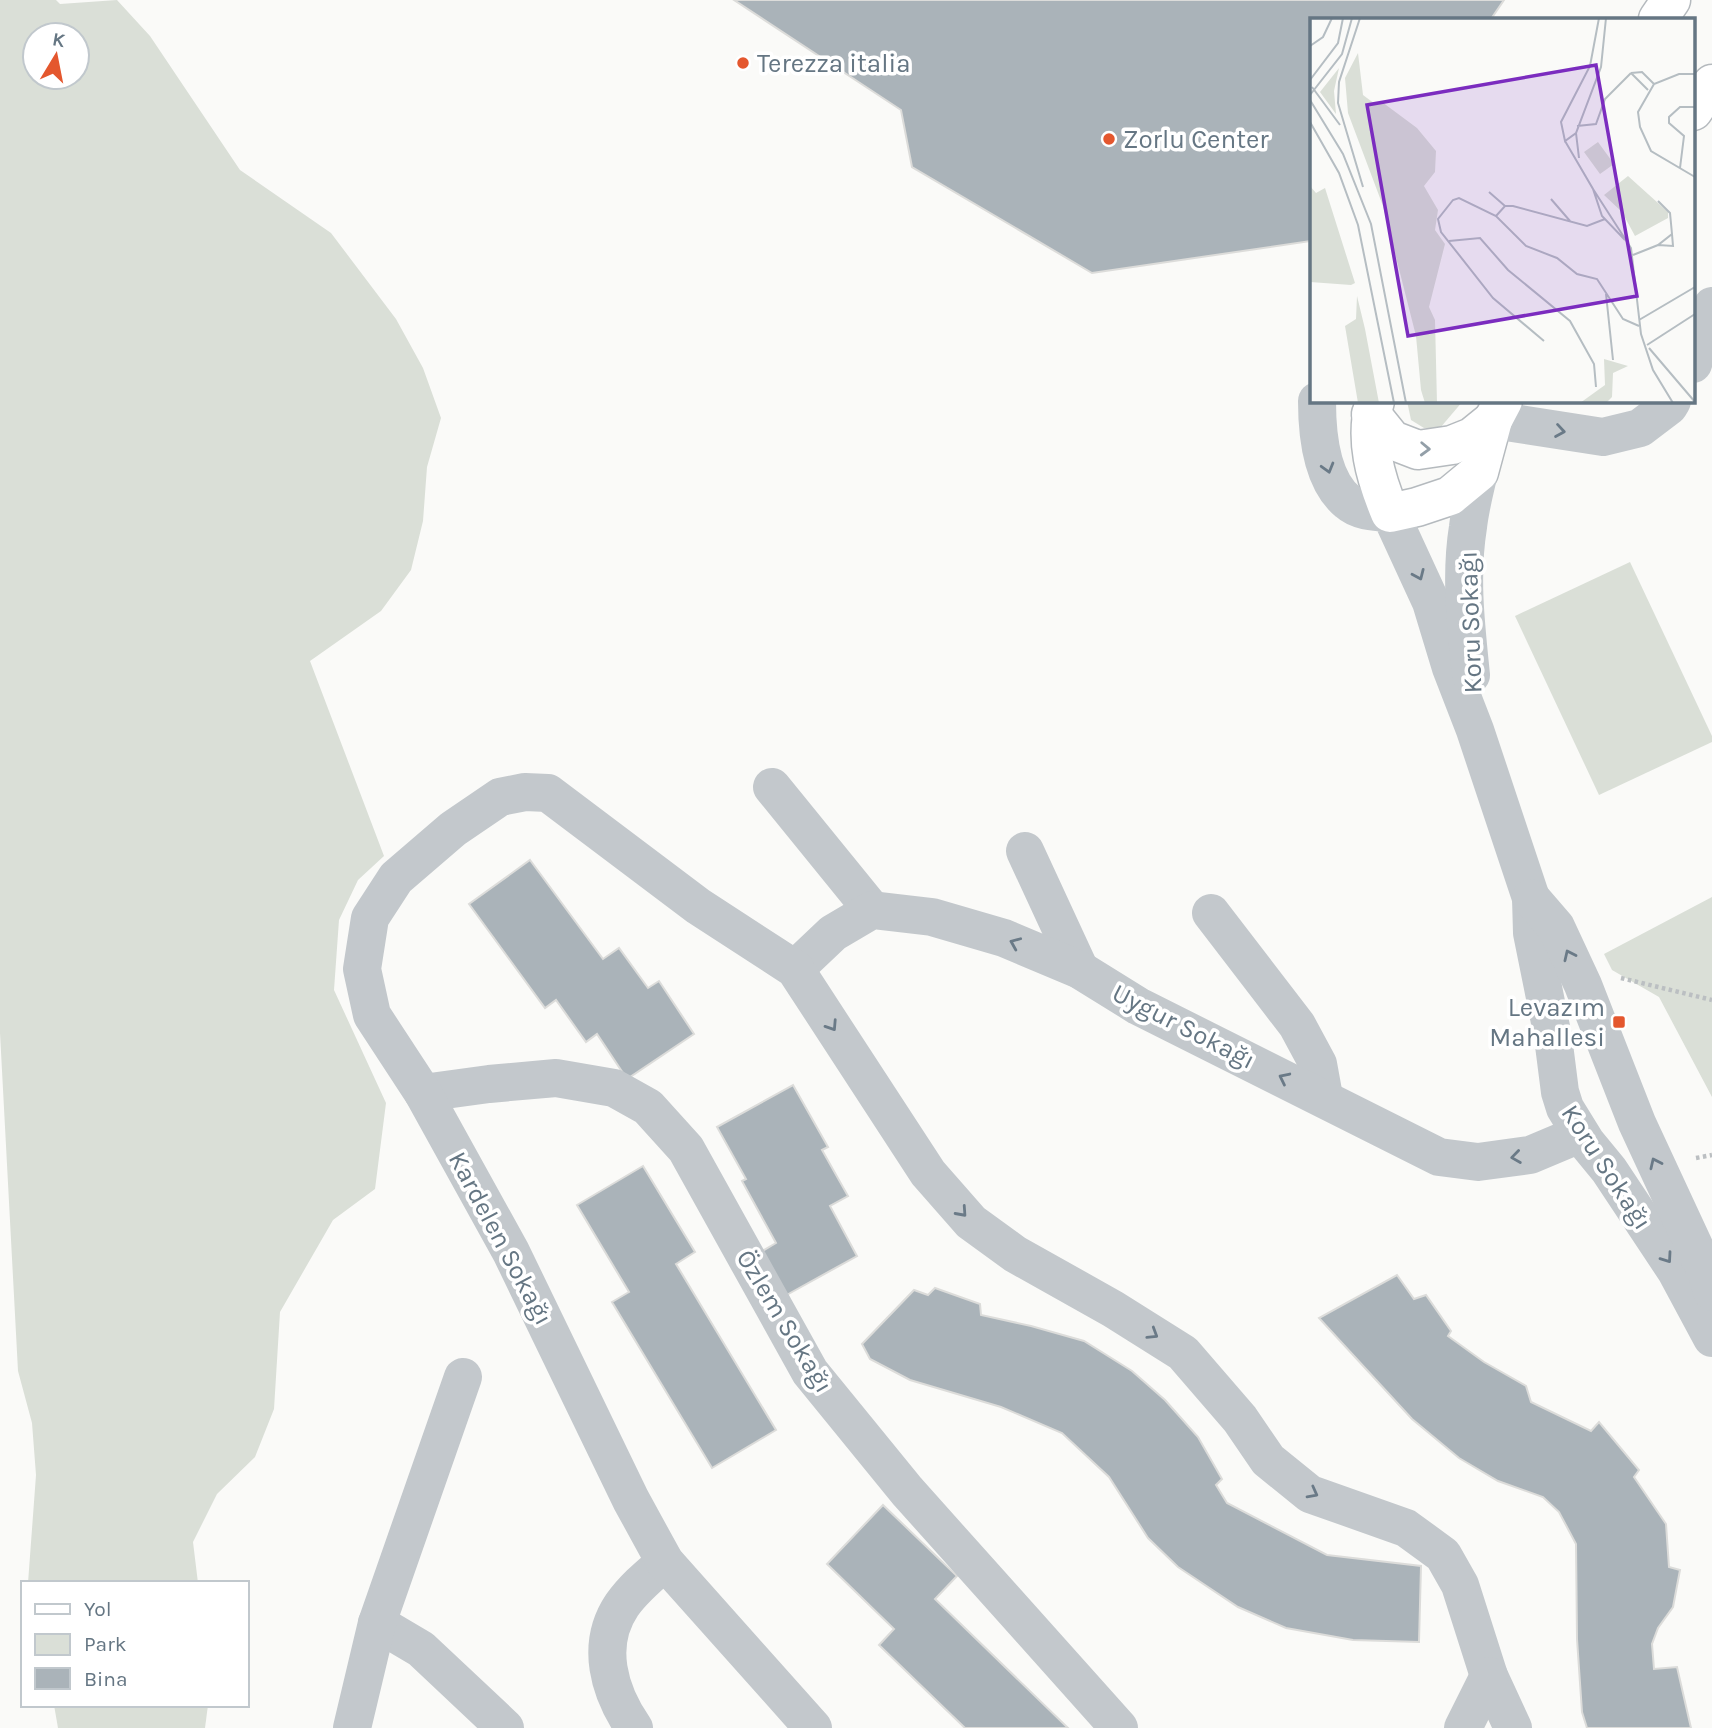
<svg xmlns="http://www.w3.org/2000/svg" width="1712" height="1728" font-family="Karla,sans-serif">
<rect width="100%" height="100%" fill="#fafaf8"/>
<g fill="#dadfd7" fill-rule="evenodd">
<path d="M0 0H56L60 4 117 0 150 36 240 170 331 233 396 319 423 368 441 418 427 467 423 521 411 570 381 611 310 661 384 856 358 880 339 920 334 990 386 1103 375 1189 333 1220 280 1312 274 1409 255 1457 217 1494 193 1542 198 1583H28L36 1475 32 1423 18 1371 0 1033ZM35 35H77V77H35Z"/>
<polygon points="1407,401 1463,401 1440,428 1424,428 1411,420"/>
<polygon points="1630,562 1712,736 1712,742 1599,795 1515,616"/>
<polygon points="1712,897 1712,1097 1659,997 1612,970 1604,954"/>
<polygon points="54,1705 208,1705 205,1728 58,1728"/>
</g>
<g fill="#aab3b9" stroke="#dcdcda" stroke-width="2">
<polygon points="734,0 1504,0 1491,19 1311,19 1311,241 1092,273 912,167 901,110"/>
<polygon points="530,860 603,959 619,948 648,988 659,981 694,1034 627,1079 597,1034 586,1042 556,1000 545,1008 469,904"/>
<polygon points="793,1085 828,1147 822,1150 848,1196 830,1206 857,1256 783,1297 759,1253 776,1243 742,1181 746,1179 717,1127"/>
<polygon points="643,1166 695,1252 676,1264 776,1430 712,1468 612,1302 629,1292 577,1205"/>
<polygon points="1397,1275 1414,1299 1426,1295 1451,1331 1448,1336 1484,1362 1526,1386 1531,1402 1591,1431 1599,1422 1639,1470 1634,1477 1666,1524 1669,1567 1680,1570 1673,1607 1658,1628 1652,1644 1654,1669 1677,1667 1691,1728 1587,1728 1582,1712 1577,1639 1576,1544 1559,1512 1543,1497 1498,1481 1459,1458 1412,1419 1319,1318"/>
<polygon points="935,1288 980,1304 981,1315 1031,1326 1084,1341 1132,1371 1165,1400 1198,1437 1222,1479 1216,1485 1227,1503 1327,1555 1421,1566 1419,1642 1353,1640 1286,1628 1238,1607 1178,1567 1148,1538 1109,1477 1062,1433 1001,1407 910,1380 870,1359 862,1344 914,1290 928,1295"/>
<polygon points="883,1505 957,1576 935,1599 1068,1728 965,1728 879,1645 894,1629 827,1564"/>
</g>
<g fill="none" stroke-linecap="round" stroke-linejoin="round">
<defs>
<g id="major">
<polyline points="1658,19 1671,0"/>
<polyline points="1693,111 1712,84"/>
<path d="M1375 401C1364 439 1375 477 1390 513L1417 507 1450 496 1479 472 1493 420 1503 401"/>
<polyline points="1371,414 1392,440 1418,450 1452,445 1472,437 1493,420"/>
</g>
</defs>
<use href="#major" stroke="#b5babe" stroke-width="41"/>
<g stroke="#bbbfc2" stroke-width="4.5" stroke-dasharray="3.5 3.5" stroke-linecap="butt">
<polyline points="1621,978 1712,1000"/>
<polyline points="1696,1158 1712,1155"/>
</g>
<g stroke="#c3c8cc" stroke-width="38">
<polyline points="1693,364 1712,306"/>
<path d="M1317 401C1317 433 1321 480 1348 502 1359 512 1376 512 1390 513L1431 602 1451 668 1475 730 1531 898 1532 933 1553 1037 1560 1092 1565 1108 1586 1142 1609 1170 1676 1271 1712 1338"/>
<polyline points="1493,420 1603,437 1640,428 1669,406 1672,401"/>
<path d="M1471 675C1466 626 1460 576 1468 527 1470 508 1475 490 1479 472"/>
<polyline points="772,787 872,910"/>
<polyline points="1025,851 1080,970"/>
<polyline points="1531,898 1556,927 1583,985 1637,1123 1707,1274 1712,1292"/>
<polyline points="1211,913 1297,1025 1318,1064 1324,1097"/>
<polyline points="795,969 833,933 872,910 932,917 1004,938 1080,970 1138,1006 1439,1157 1478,1162 1530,1155 1580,1134"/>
<polyline points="423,1093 489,1084 556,1078 614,1088 648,1107 686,1149 810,1372 907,1491 1119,1728"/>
<polyline points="377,1623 421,1649 505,1728"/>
<polyline points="352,1728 377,1623 463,1377"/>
<path d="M634 1728C609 1692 595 1645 622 1605 634 1588 650 1575 665 1562"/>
<polyline points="813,1728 665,1562 631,1500 511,1252 423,1093 372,1015 362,969 370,918 396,878 453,829 500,797 525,792 548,793 698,906 795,969 928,1173 971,1222 1015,1254 1113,1309 1183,1353 1240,1419 1268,1460 1310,1494 1406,1528 1443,1555 1460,1585 1489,1676 1513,1728"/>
<polyline points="1463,1728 1489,1676"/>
</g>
<use href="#major" stroke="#fff" stroke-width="38"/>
</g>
<defs><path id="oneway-chevron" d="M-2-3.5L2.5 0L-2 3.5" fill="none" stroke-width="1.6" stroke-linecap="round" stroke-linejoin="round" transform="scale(1.75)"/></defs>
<g stroke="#6a7a87">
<use href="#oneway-chevron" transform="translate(1560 431) rotate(9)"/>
<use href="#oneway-chevron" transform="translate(1328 468) rotate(74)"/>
<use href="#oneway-chevron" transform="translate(1419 575) rotate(66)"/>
<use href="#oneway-chevron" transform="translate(1015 943) rotate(-157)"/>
<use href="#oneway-chevron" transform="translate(1569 955) rotate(-115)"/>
<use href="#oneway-chevron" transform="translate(832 1026) rotate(57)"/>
<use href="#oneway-chevron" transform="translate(1284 1078) rotate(-154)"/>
<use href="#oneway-chevron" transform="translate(1516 1157) rotate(172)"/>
<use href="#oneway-chevron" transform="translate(1655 1163) rotate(-115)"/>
<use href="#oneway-chevron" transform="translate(962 1212) rotate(48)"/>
<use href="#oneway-chevron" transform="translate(1667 1258) rotate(55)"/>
<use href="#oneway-chevron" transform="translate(1153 1334) rotate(32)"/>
<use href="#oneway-chevron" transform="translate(1313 1493) rotate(28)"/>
</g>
<use stroke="#939fa8" href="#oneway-chevron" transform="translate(1425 449) rotate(2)"/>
<g fill="#e4572e" stroke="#fff" stroke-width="2.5">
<circle cx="743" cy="63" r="7"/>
<circle cx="1109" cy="139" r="7"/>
<rect x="1612" y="1015" width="14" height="14" rx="3.5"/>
</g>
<g text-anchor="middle" stroke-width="7" stroke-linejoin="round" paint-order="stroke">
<g font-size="26" fill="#657683" stroke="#fff" text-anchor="start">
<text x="757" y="72">Terezza italia</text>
<text x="1123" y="148">Zorlu Center</text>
<text x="1605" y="1016" text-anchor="end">Levazım<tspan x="1605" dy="30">Mahallesi</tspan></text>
</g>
<g font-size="26" fill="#657683" stroke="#fff">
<text transform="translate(1470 622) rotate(-92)" y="9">Koru Sokağı</text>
<text transform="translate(1184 1026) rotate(27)" y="9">Uygur Sokağı</text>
<text transform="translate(1607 1167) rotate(57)" y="9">Koru Sokağı</text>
<text transform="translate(501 1238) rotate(62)" y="9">Kardelen Sokağı</text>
<text transform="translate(785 1321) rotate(59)" y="9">Özlem Sokağı</text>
</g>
</g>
<g transform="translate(1310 18)">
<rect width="385" height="385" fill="#fafaf8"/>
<path d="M48 35 53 77 65 86 72 84 107 110 126 133 125 154 114 168 128 192 125 212 135 226 119 289 125 302 127 385H115L111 372 106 318 73 188 38 95 35 60ZM29 50 24 73 26 96 10 74ZM288 124 304 146 290 156 274 134ZM318 158 358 194V200L325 218 312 194 294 177ZM0 168 6 175 15 170 45 265 41 267 0 264ZM47 278 55 311 69 385H48L35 308 46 301ZM294 341 318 348 303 355 302 379 296 385H270L295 367Z" fill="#dadfd7"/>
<path fill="none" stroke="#b5bdc2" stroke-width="2" d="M50 0 29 64 28 85 53 169M289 0 280 48 251 104 255 123 266 115 291 49 296 0M0 28 13 19 22 0M321 55 332 54 344 66M321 55 338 72M385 56H369L344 66 328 94 330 109 341 133 385 159M0 62 28 25 33 0M2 69 30 107M0 77 32 36 42 0M0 82 33 136 61 206 96 385M0 104 29 155 48 207 84 385M267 108 286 106 295 81 321 55M266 115 269 140M255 123 283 171 292 198 315 222M370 150 374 118 359 105V99L370 89H385M283 171 321 230 331 316 343 352 363 385M179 174 195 188M241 181 260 203M186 198 195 188H203L277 208 295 201M139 223 170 220 198 252 260 303 284 346 286 369M348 227 363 228 362 216M323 237 348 227 362 216 360 195 348 183M296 276 303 342M329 302 385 269M234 323 183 280 131 214 128 201 143 182 149 180 186 198 216 228 247 240 267 256 287 261 313 301 329 308M337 327 385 296M339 330 385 384"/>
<path fill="#7b2cbf" fill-opacity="0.15" stroke="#7b2cbf" stroke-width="3.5" d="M286 47 327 278 98 318 57 87Z"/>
<rect width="385" height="385" fill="none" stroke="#657683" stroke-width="3.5"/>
</g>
<rect x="21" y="1581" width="228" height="126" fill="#ffffff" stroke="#c1c8cd" stroke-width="2"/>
<rect x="35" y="1604" width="35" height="10" fill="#ffffff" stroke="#c1c8cd" stroke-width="2"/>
<text x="84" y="1616" font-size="21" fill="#657683">Yol</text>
<rect x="35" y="1634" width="35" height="21" fill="#dadfd7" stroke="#c1c8cd" stroke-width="2"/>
<text x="84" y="1651" font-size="21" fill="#657683">Park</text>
<rect x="35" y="1668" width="35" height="21" fill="#aab3b9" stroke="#c1c8cd" stroke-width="2"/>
<text x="84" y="1686" font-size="21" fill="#657683">Bina</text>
<g transform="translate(56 56) rotate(10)"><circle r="33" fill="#ffffff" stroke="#c1c8cd" stroke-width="2"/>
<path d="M0-5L12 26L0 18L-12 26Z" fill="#e4572e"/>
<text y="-10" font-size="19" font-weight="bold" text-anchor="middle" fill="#657683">K</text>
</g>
</svg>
